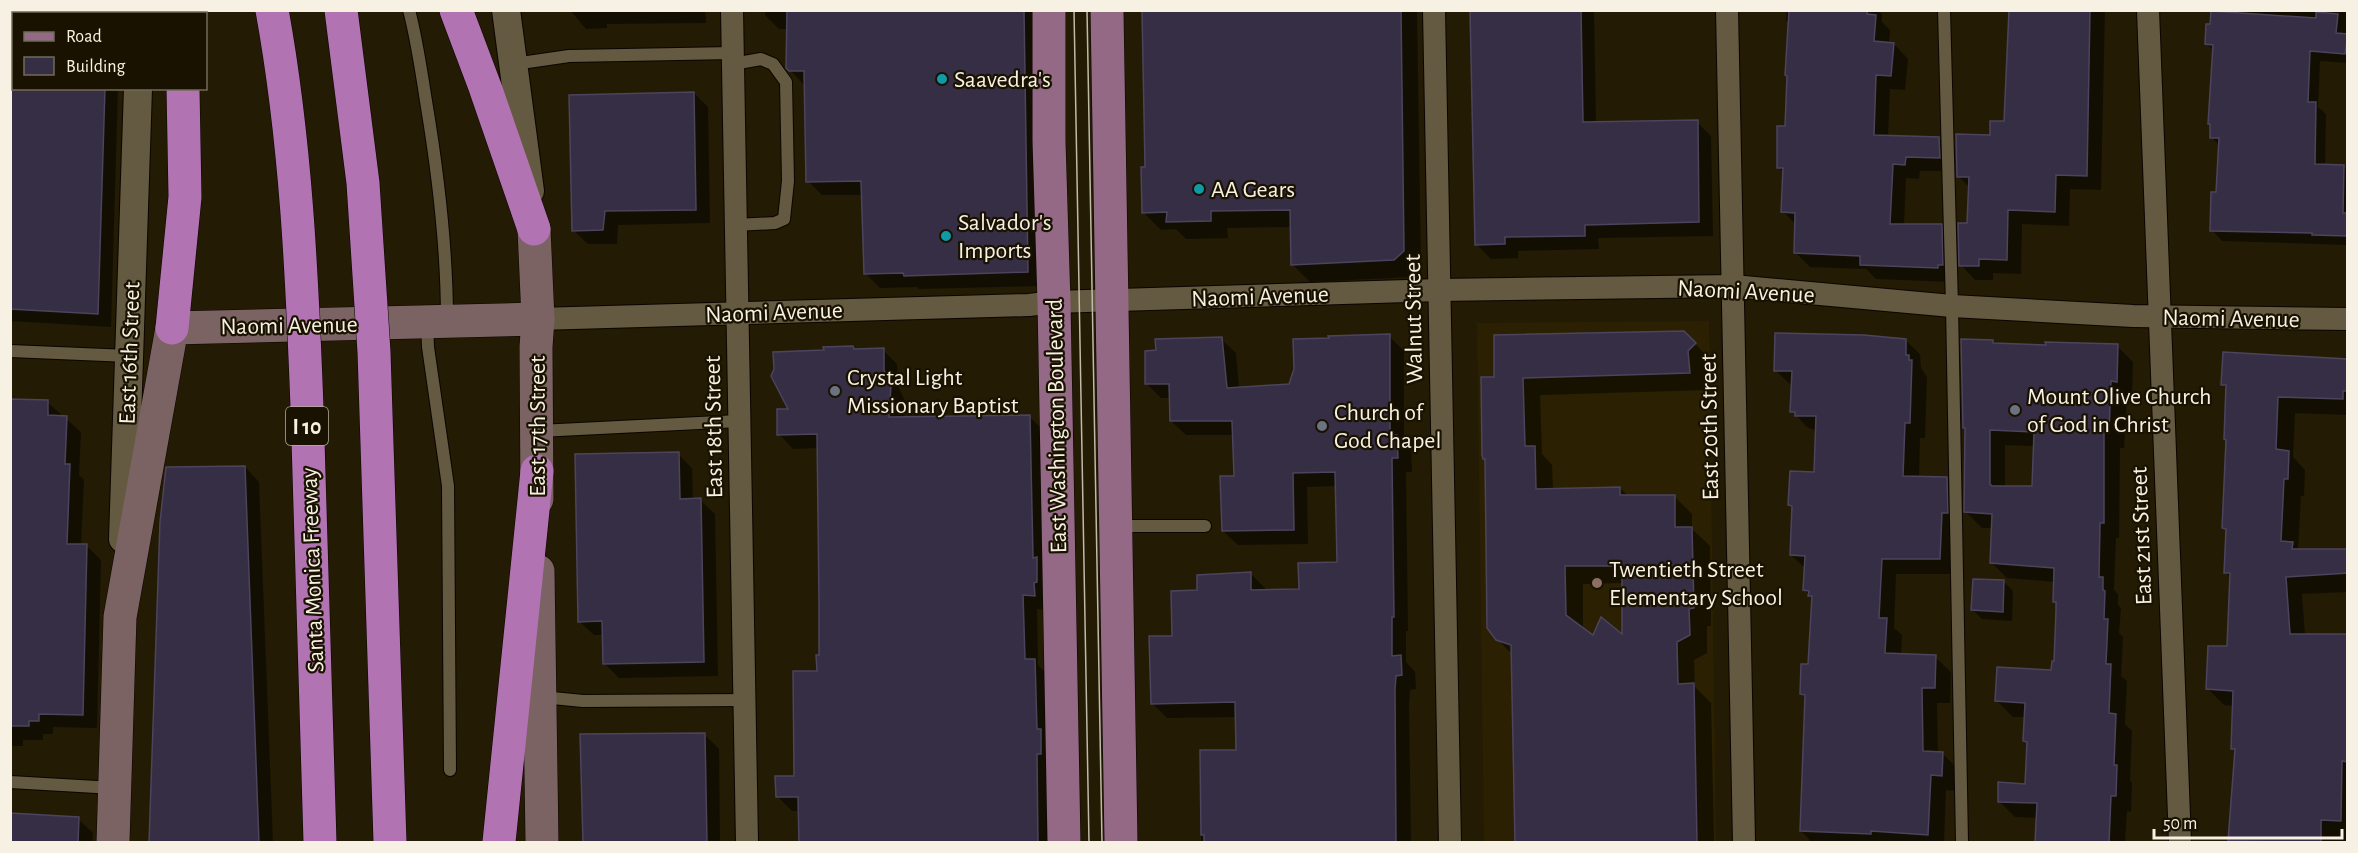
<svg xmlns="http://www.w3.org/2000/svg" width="2358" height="853" font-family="'Alegreya Sans',sans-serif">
<rect width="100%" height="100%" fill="#231b03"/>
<polygon fill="#2b2001" points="1709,321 1716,842 1484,842 1477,323"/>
<g fill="#0007" fill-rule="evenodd">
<polygon points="10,10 118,10 118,14 14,14 14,88 118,88 111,327 10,321"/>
<polygon points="570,10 705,10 706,23 607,24 607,28 586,29"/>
<polygon points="765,10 1038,10 1042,286 919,289 917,287 880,288 866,274 863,195 822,195 808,181 804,85 790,70 788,29 779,29 765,15"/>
<polygon points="1144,10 1417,10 1421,269 1412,277 1310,282 1292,264 1291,227 1227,228 1228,238 1186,239 1176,229 1161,230 1143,212 1146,168"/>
<polygon points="1471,10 1594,10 1596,124 1697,122 1711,136 1713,236 1598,238 1599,249 1518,251 1518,258 1491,259 1476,244"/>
<polygon points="1787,10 1878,10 1882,14 1882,22 1890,30 1889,44 1894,44 1908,59 1905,90 1890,89 1888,137 1939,138 1953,153 1953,171 1920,171 1919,179 1906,178 1904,225 1941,225 1955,239 1952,282 1876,279 1866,269 1810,267 1795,252 1796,225 1783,211 1784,173 1778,167 1787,128 1790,24 1786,21"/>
<polygon points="2010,10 2105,10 2101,190 2070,189 2069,226 2022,224 2021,274 1993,273 1993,280 1975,280 1961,265 1968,225 1970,188 1958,176 1991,136 2005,123"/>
<polygon points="2211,10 2348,10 2348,63 2320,61 2318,107 2326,114 2325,165 2343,166 2348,170 2348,245 2222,241 2212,230 2218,193 2220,146 2211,137 2214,51 2207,44"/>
<polygon points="694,93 708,107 710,223 618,225 617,244 588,244 573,230"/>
<path d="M1683 332 1713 362 1706 370 1707 390 1540 395 1542 454 1552 465 1553 490 1620 488 1628 496H1674L1692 514V529L1710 546 1711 626H1707V653L1694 660 1695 687 1711 703 1714 842H1516L1513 655 1497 639 1487 461 1484 458 1496 379ZM1623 583 1624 637H1594L1583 630V584Z"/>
<polygon points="1776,334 1904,339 1920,354 1921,368 1927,377 1925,438 1920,438 1919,478 1946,479 1962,494 1962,528 1957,528 1955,574 1896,574 1894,628 1902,635 1901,655 1935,657 1951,672 1950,703 1937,703 1938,753 1942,753 1958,769 1957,791 1946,790 1944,842 1809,842 1809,839 1801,831 1806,698 1802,694 1810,665 1813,599 1805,590 1806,569 1791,555 1793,508 1790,505 1816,474 1817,431 1807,427 1792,411 1792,386 1775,370"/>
<polygon points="1389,336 1404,351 1404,443 1411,451 1412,472 1406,472 1408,631 1406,631 1406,662 1415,672 1416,689 1410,690 1409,705 1411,842 1201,842 1202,751 1237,751 1237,717 1167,718 1152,703 1174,637 1199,591 1251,574 1265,588 1265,591 1301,590 1339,563 1337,486 1307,487 1308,544 1238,545 1223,531 1235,477 1234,435 1186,435 1171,421 1171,398 1161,398 1147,384 1221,339 1236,353 1239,388 1290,386"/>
<path d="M1992 341 1995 344 2117 346 2133 362 2132 397 2127 396 2124 448H2120L2119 538H2116L2114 590 2118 594V605L2121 608 2119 633 2123 637 2121 676 2127 681 2125 724 2132 731 2130 780 2132 783 2131 812 2127 811 2125 842H2036L2038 818 2015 817 1999 801 2027 786 2028 744 2025 741 2026 717H2013L1997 701 2053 671 2056 663 2058 605 2054 602 2055 582 2007 578 1991 562 1993 528H1982L1966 512V430L1964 428ZM2005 445 2035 446 2033 487H2005Z"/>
<polygon points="825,348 883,350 897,364 898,386 905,401 904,418 1030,417 1044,431 1049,610 1037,609 1038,665 1049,676 1052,842 800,842 800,811 792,811 777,796 795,777 821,656 819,448 793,449 779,434 825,351"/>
<polygon points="2348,360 2348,415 2295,413 2293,457 2305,470 2304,496 2301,496 2298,549 2348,551 2348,592 2302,594 2305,635 2348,633 2348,842 2232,842 2230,840 2237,753 2232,748 2234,706 2224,705 2207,688 2229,647 2231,578 2226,573 2227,531 2224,528 2227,389 2223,385"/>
<polygon points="10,400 47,402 81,432 79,475 84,480 81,546 87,546 101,560 97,728 53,727 53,734 43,734 43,740 23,740 23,746 10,746"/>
<polygon points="678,454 692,468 693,500 700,500 715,514 718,676 619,678 604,663 604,635 594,635 579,621"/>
<polygon points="245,467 259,482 273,842 150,842"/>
<polygon points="2004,582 2013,591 2012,621 1982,619 1973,610"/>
<polygon points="705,735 719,749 720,842 584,842"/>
<polygon points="78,819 93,833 92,842 10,842"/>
</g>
<g fill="#352e44" stroke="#4c445c" stroke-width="1.5" fill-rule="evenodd">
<polygon points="787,10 1024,10 1028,272 904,276 903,273 864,274 861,181 806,182 804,71 789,71 786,68"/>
<polygon points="1142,10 1401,10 1404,251 1394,260 1291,265 1290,210 1211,211 1211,221 1166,222 1167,212 1142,213 1141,167 1145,167"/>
<polygon points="1470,10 1581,10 1583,122 1698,120 1699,222 1585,225 1585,236 1505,237 1505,244 1475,245"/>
<polygon points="1789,10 1868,10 1867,14 1876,15 1874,41 1894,43 1891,76 1876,75 1874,135 1939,137 1940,158 1906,157 1905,165 1893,164 1890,224 1942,224 1943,265 1938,265 1938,268 1860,265 1860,256 1794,253 1795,213 1781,212 1783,168 1777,168 1777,126 1785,126 1787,76 1785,75"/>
<polygon points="2009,10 2090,10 2087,176 2056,175 2055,212 2008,210 2007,260 1979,259 1979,266 1959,266 1958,223 1967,223 1969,177 1957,177 1956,134 1990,135 1990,121 2004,121"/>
<polygon points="2211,11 2316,18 2316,12 2338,14 2336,33 2348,34 2345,54 2310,51 2308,102 2316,102 2315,164 2344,165 2343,213 2348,213 2348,236 2312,235 2312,233 2210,231 2211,192 2216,192 2219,138 2210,138 2210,124 2208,124 2213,45 2205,44 2206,24 2210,24"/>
<polygon points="10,88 105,88 98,314 10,309"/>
<polygon points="694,92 696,210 605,211 603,230 572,231 569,95"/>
<path d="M1684 331 1696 343 1688 351 1690 373 1523 378 1525 446H1535L1536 489 1620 487V495H1675V527H1692L1694 608 1689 609 1690 635 1677 642 1678 684 1694 683 1697 843H1515L1511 645 1496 640 1487 628 1485 459H1483L1482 455 1481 377H1494V335ZM1565 566H1622V634L1601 617 1593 635 1566 615Z"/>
<polygon points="1775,333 1864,335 1906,339 1906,355 1909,355 1909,360 1912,360 1910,423 1905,423 1903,476 1947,477 1948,513 1942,513 1940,559 1882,559 1879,618 1887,618 1885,653 1936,655 1935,688 1922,688 1923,751 1943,752 1942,776 1931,775 1928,835 1871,831 1871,834 1800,831 1805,695 1800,694 1801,664 1808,664 1812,596 1808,596 1809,591 1803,590 1805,556 1790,555 1792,506 1788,505 1790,471 1814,472 1816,416 1795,416 1795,412 1790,412 1792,371 1774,371"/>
<polygon points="1390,334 1390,435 1397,435 1398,458 1392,458 1394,617 1392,617 1392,656 1401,655 1402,675 1396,676 1395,689 1396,843 1204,843 1204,835 1201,835 1200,750 1236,750 1235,702 1151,704 1149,636 1172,636 1171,591 1197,590 1197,575 1251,572 1251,590 1299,589 1298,563 1337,562 1335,472 1293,473 1294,530 1222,531 1220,476 1234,476 1232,421 1170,421 1169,384 1145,384 1145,351 1156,350 1155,339 1222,337 1227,388 1289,384 1294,369 1293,339 1329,338 1328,336"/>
<path d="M1961 339 1993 340V343L2046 345 2045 342 2118 344 2117 382 2111 381 2109 433H2104V523H2100L2099 577H2103V590L2105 591 2104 619H2108L2106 664H2111L2109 713 2116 714 2114 765H2117L2116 796H2111L2109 843H2035L2037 803 1998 802V782L2025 784 2027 742 2023 741 2025 703 1995 701 1997 667 2051 670 2052 661H2054L2056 611V602H2053L2054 568 1990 563 1992 514 1964 512 1965 428H1963ZM1990 430 2034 432 2032 486H1992L1990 484Z"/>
<polygon points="853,346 854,349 884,348 884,370 891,385 889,417 1030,415 1033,558 1037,557 1037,582 1034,583 1035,596 1023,595 1025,659 1035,659 1037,729 1041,729 1041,754 1037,754 1038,843 799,843 798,797 776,797 775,776 794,776 793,671 817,671 816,655 819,655 819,603 817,434 777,435 777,409 788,409 771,376 774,369 773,352 824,350 823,347"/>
<polygon points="2223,352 2348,359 2348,391 2343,391 2343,399 2278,397 2276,449 2289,451 2288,479 2284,479 2281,541 2293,542 2292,549 2348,549 2348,573 2286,577 2290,634 2348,634 2348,762 2342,761 2341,821 2321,820 2321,843 2228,841 2235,749 2231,749 2233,691 2206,689 2208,646 2227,646 2230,573 2224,573 2226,529 2222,528 2226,440 2224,439 2226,385 2221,385"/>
<polygon points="10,399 48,400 48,415 67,416 65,464 70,464 67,544 87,544 83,715 39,714 39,721 29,721 29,726 10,726"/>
<polygon points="679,452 680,499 701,498 704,662 603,664 602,621 578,622 575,454"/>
<polygon points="245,466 259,843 149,843 160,522 166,467"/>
<polygon points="1973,579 2004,580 2003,612 1971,610"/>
<polygon points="705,733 707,843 583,843 580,734"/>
<polygon points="10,813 79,817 78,843 10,843"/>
</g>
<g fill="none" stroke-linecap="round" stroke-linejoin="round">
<defs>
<g id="service">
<path d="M409 10C417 40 421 70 426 101 438 173 447 247 447 320"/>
<polyline points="1944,10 1952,306 1962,842"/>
<polyline points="514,64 569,56 733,53"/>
<polyline points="733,64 761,59 773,64 786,82 788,181 784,219 775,223 735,225"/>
<polyline points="427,323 428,347 448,486 450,770"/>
<polyline points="10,351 129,356"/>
<polyline points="539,431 739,421"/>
<polyline points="1116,526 1205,526"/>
<polyline points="542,697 583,701 745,700"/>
<polyline points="10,782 114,788"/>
</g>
<g id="minor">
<polyline points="732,10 747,842"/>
<polyline points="1434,10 1450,842"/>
<polyline points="1727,10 1744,842"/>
<polyline points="2148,10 2180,842"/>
<polyline points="538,319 1029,305 1054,302 1440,290 1733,286 1952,306 2133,316 2348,319"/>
</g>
<g id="tertiary">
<polyline points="138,10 138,14"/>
<polyline points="506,10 530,191"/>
<polyline points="123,539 138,88"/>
</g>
<g id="secondary">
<polyline points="534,229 538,319 536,347 537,499"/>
<polyline points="538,571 542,842"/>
<polyline points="113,842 120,617 172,328 538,319"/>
</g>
<g id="primary">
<polyline points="1049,10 1049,141 1054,302 1064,842"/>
<polyline points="1107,10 1121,842"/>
</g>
<g id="motorway">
<polyline points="179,10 180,14"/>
<polyline points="456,10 485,87 534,229"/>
<polyline points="172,328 185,197 183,88"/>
<polyline points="499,842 537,471"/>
</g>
</defs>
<use href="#service" stroke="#0c0500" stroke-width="14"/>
<use href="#minor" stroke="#0c0500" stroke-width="24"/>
<use href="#tertiary" stroke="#0c0500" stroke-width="30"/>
<use href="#secondary" stroke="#0c0500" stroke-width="34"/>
<use href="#primary" stroke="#0c0500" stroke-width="34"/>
<use href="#motorway" stroke="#0c0500" stroke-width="34"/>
<use href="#service" stroke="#645a41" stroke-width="12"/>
<use href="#minor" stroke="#645a41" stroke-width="22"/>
<use href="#tertiary" stroke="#645a41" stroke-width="28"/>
<use href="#secondary" stroke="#7b6263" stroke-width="33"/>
<use href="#primary" stroke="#936985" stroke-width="33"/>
<use href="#motorway" stroke="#b273b2" stroke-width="33"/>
<g stroke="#c0baa9" stroke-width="1.5">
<polyline points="1074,10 1089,842"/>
<polyline points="1087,10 1102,842"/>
</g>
<defs>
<g id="motorway-bridge">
<path d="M272 10C296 142 302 275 307 407 312 552 316 697 320 842"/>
<polyline points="341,10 363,183 374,352 390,842"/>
</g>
</defs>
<use href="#motorway-bridge" stroke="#0c0500" stroke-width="34" stroke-linecap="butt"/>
<use href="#motorway-bridge" stroke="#b273b2" stroke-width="33"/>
</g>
<g fill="#0f9aa8" stroke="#1a1200" stroke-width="2">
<circle cx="942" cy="79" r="6"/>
<circle cx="1199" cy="189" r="6"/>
<circle cx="946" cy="236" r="6"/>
</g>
<g fill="#6b7280" stroke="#1a1200" stroke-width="2">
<circle cx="835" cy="391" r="6"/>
<circle cx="2015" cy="410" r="6"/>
<circle cx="1322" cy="426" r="6"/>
</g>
<circle fill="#8d6e63" stroke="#1a1200" stroke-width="2" cx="1597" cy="583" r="6"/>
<g text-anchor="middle" stroke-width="4.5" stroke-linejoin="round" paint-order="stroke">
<rect fill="#1a1200" stroke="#b5ae9f" stroke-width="1.5" x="286" y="407" width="42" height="38" rx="4.5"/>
<g font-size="22" font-weight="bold" fill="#f7f1e3">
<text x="307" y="434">I 10</text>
</g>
<g font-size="24" fill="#f7f1e3" stroke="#1a1200" text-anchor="start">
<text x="954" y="87">Saavedra's</text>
<text x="1211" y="197">AA Gears</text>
<text x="958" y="230">Salvador's<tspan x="958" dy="28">Imports</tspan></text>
<text x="847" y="385">Crystal Light<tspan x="847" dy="28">Missionary Baptist</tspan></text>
<text x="2027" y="404">Mount Olive Church<tspan x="2027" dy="28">of God in Christ</tspan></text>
<text x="1334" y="420">Church of<tspan x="1334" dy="28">God Chapel</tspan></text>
<text x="1609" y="577">Twentieth Street<tspan x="1609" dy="28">Elementary School</tspan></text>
</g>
<g font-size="24" fill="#f7f1e3" stroke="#1a1200">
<text transform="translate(1746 291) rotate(3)" y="8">Naomi Avenue</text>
<text transform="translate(1260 296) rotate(-2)" y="8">Naomi Avenue</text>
<text transform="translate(774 312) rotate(-2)" y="8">Naomi Avenue</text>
<text transform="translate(2231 318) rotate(1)" y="8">Naomi Avenue</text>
<text transform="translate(1413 319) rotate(-91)" y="8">Walnut Street</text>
<text transform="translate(289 325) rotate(-1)" y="8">Naomi Avenue</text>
<text transform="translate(129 353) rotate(-88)" y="8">East 16th Street</text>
<text transform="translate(537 426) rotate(-90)" y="8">East 17th Street</text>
<text transform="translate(1056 426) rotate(-91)" y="8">East Washington Boulevard</text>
<text transform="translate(713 427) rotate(-91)" y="8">East 18th Street</text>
<text transform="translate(1709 427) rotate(-91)" y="8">East 20th Street</text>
<text transform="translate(2141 536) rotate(-92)" y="8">East 21st Street</text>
<text transform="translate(312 570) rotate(-92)" y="8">Santa Monica Freeway</text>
</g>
</g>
<rect width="2358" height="853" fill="none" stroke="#f7f1e3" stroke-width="24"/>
<rect x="12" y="12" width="195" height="78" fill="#1a1200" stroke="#726b5b" stroke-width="1.5"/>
<rect x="24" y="32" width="30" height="9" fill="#936985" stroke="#726b5b" stroke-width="1.5"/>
<text x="66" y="42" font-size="18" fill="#f7f1e3">Road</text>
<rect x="24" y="57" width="30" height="18" fill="#352e44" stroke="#726b5b" stroke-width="1.5"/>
<text x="66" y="72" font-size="18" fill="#f7f1e3">Building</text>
<path d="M2154 829v9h188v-9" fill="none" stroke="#f7f1e3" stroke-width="3"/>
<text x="2163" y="829" font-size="18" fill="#f7f1e3" stroke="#1a1200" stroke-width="4.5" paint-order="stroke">50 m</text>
</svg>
